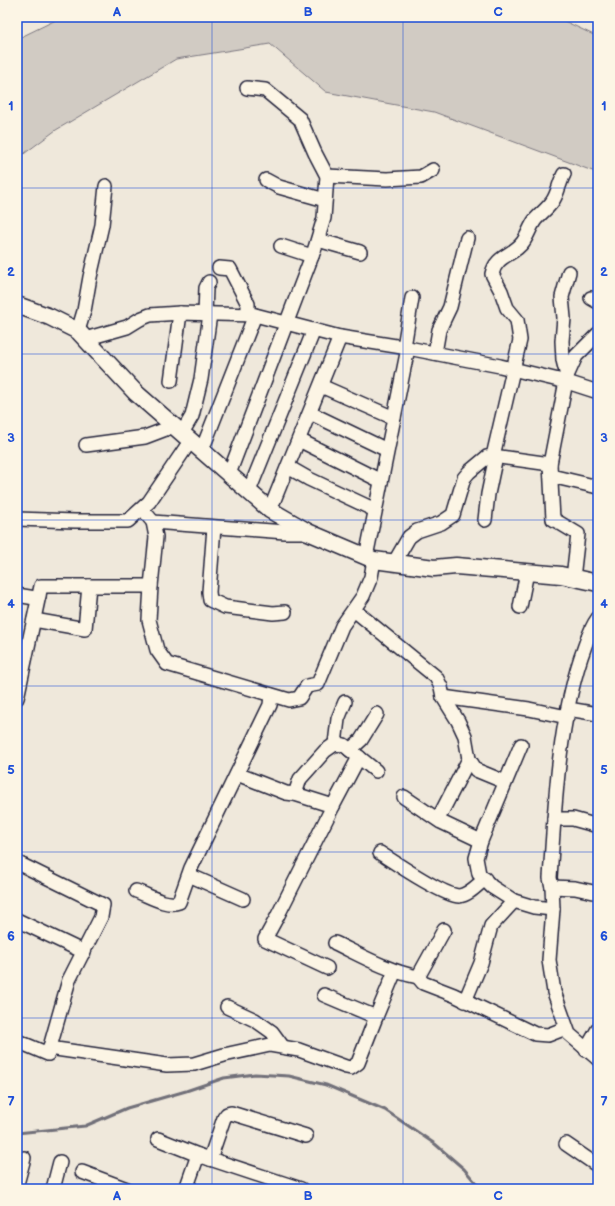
<svg xmlns="http://www.w3.org/2000/svg" width="615" height="1206" font-family="'Balsamiq Sans',sans-serif">
<rect width="100%" height="100%" fill="#efe8db"/>
<filter id="ink" filterUnits="userSpaceOnUse"><feTurbulence type="fractalNoise" baseFrequency=".025" numOctaves="2"/><feDisplacementMap in="SourceGraphic" scale="8" xChannelSelector="R" yChannelSelector="G"/><feConvolveMatrix kernelMatrix="1 2 1 2 8 2 1 2 1" color-interpolation-filters="sRGB"/></filter>
<g filter="url(#ink)">
<polygon fill="#d1cbc3" stroke="#7a767f" points="62,17 556,17 598,37 598,173 434,112 326,92 270,44 176,59 56,130 17,159 17,39"/>
<g fill="none" stroke-linecap="round" stroke-linejoin="round">
<polyline stroke="#716f79" stroke-width="3" points="17,1133 85,1126 127,1108 186,1091 224,1078 255,1074 289,1076 326,1085 385,1110 435,1144 464,1169 481,1189"/>
<defs>
<g id="minor">
<polyline points="327,176 387,179 421,177 433,170"/>
<polyline points="266,180 279,187 325,200"/>
<polyline points="318,240 360,252"/>
<polyline points="281,246 312,256"/>
<polyline points="219,268 230,269 248,304 248,315"/>
<polyline points="591,298 598,302"/>
<polyline points="205,314 206,288 209,282"/>
<polyline points="78,331 84,311 90,277 102,225 106,186"/>
<polyline points="85,339 127,327 140,319 150,315 180,313 255,315 340,337 408,348 500,366 567,382 598,392"/>
<polyline points="404,347 412,298"/>
<polyline points="435,353 439,330 450,307 467,238"/>
<polyline points="567,376 563,360 562,341 564,318 562,297 569,272"/>
<polyline points="171,381 180,313"/>
<polyline points="321,386 394,418"/>
<polyline points="310,413 387,450"/>
<polyline points="182,433 192,416 201,379 210,314"/>
<polyline points="299,440 381,481"/>
<polyline points="86,445 145,437 174,426"/>
<polyline points="202,450 255,315"/>
<polyline points="493,456 550,464"/>
<polyline points="288,467 309,479 375,510"/>
<polyline points="229,474 315,248 324,218 327,176 315,153 300,119 265,90 247,88"/>
<polyline points="551,476 598,487"/>
<polyline points="249,491 314,330"/>
<polyline points="270,510 340,337"/>
<polyline points="148,516 153,522 156,537 151,586"/>
<polyline points="17,519 75,521 128,521 149,502 191,440"/>
<polyline points="485,520 488,494 496,456"/>
<polyline points="153,522 285,532 308,532"/>
<polyline points="214,527 209,592 210,600 225,607 273,613 285,612"/>
<polyline points="366,557 408,348"/>
<path d="M394 563 409 537 417 531 441 523 453 515 464 478 469 472 487 457 493 456 520 340 517 320 507 308 501 291 492 274C496 255 513 256 523 242 528 235 530 227 535 220 540 214 547 209 552 202 558 194 559 183 564 174"/>
<polyline points="573,578 578,534 553,519 550,464 567,376 576,356 598,334"/>
<polyline points="17,595 35,598 39,596"/>
<polyline points="520,607 527,572"/>
<polyline points="354,610 436,677 441,687 443,697 458,721 465,736 469,759 476,770 505,782"/>
<path d="M598 618C589 630 586 644 581 657 558 728 555 804 550 878L552 887 553 909 549 960 554 992 569 1034 598 1059"/>
<polyline points="34,620 85,629 89,586"/>
<polyline points="443,697 529,709 567,717"/>
<polyline points="17,698 41,586 151,586 149,620 157,650 167,664 289,700 299,698 307,686 318,684 342,626 363,596 371,577 374,560"/>
<polyline points="568,709 598,714"/>
<polyline points="335,744 338,719 345,702"/>
<polyline points="521,745 481,841 476,858 479,874 492,887 514,901 534,907 553,909"/>
<polyline points="350,750 361,740 377,714"/>
<polyline points="237,774 286,793 295,794 333,806 277,917 265,939 327,968"/>
<polyline points="295,794 300,779 325,751 335,744 344,745 376,771"/>
<polyline points="404,797 441,822 481,841"/>
<polyline points="333,806 359,757"/>
<polyline points="438,819 469,759"/>
<polyline points="554,819 573,819 598,826"/>
<path d="M380 853C394 862 444 896 459 896 469 895 477 885 485 879"/>
<polyline points="189,875 243,899"/>
<polyline points="552,887 575,888 598,893"/>
<path d="M136 891C148 895 166 907 179 902L191 868 270 705 271 695"/>
<polyline points="17,920 84,952"/>
<polyline points="444,930 418,977 423,983 454,995 535,1034 548,1035 566,1028"/>
<path d="M335 943C362 956 388 971 418 977"/>
<polyline points="324,995 376,1017 395,971"/>
<polyline points="465,1001 481,963 491,926 514,901"/>
<polyline points="227,1007 255,1020 272,1032 283,1047"/>
<polyline points="17,1041 48,1054 69,980 101,917 103,905 20,864"/>
<polyline points="49,1048 167,1065 194,1064 224,1055 270,1045 299,1050 346,1067 351,1068 358,1063 376,1017"/>
<polyline points="586,1050 598,1029"/>
<polyline points="158,1139 198,1155 186,1189"/>
<polyline points="566,1144 598,1166"/>
<polyline points="198,1155 301,1189"/>
<polyline points="210,1159 224,1118 227,1114 231,1113 306,1136"/>
<polyline points="82,1172 127,1189"/>
<polyline points="17,1184 24,1158"/>
<polyline points="53,1189 60,1162"/>
</g>
<polyline id="major" points="17,305 50,317 78,331 136,393 270,510 308,532 374,560 434,568 456,566 561,575 598,583"/>
</defs>
<use href="#minor" stroke="#22223b" stroke-width="16"/>
<use href="#major" stroke="#22223b" stroke-width="19"/>
<use href="#minor" stroke="#fcf5e5" stroke-width="13"/>
<use href="#major" stroke="#fcf5e5" stroke-width="16"/>
</g>
</g>
<path fill="none" stroke="#1d4ed8" stroke-width="1" stroke-opacity="0.55" d="M212 17V1189M403 17V1189M17 188H598M17 354H598M17 520H598M17 686H598M17 852H598M17 1018H598"/>
<rect width="615" height="1206" fill="none" stroke="#fcf5e5" stroke-width="44"/>
<rect x="22" y="22" width="571" height="1162" fill="none" stroke="#1d4ed8" stroke-width="1.5"/>
<g font-size="13" text-anchor="middle" font-weight="bold" fill="#1d4ed8">
<text x="117" y="16">A</text>
<text x="308" y="16">B</text>
<text x="498" y="16">C</text>
<text x="11" y="110">1</text>
<text x="604" y="110">1</text>
<text x="11" y="276">2</text>
<text x="604" y="276">2</text>
<text x="11" y="442">3</text>
<text x="604" y="442">3</text>
<text x="11" y="608">4</text>
<text x="604" y="608">4</text>
<text x="11" y="774">5</text>
<text x="604" y="774">5</text>
<text x="11" y="940">6</text>
<text x="604" y="940">6</text>
<text x="11" y="1106">7</text>
<text x="604" y="1106">7</text>
<text x="117" y="1200">A</text>
<text x="308" y="1200">B</text>
<text x="498" y="1200">C</text>
</g>
</svg>
